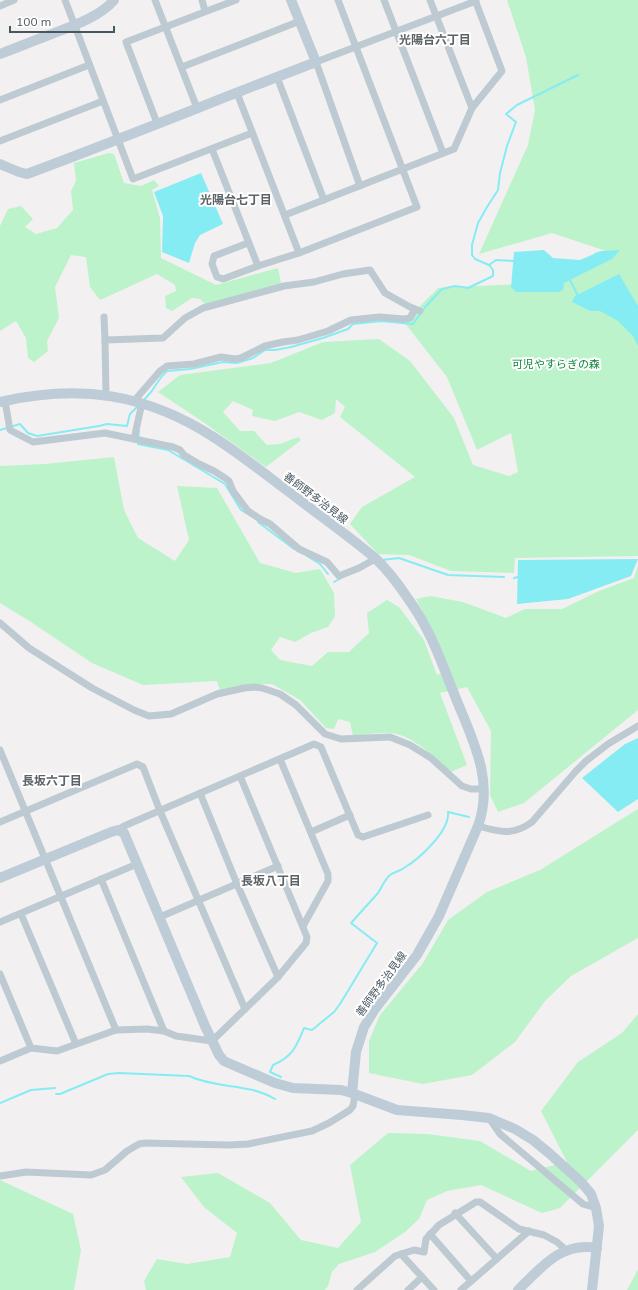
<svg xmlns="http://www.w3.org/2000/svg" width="638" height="1290" font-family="Mulish,'Noto Sans JP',sans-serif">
<rect width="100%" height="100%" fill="#f3f0f1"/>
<g fill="#bcf3ca">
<polygon points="507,0 638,0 638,556 515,558 514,573 451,571 409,555 378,554 350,524 362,507 415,477 340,417 345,407 336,399 335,413 322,420 299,412 275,421 252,416 253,410 233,401 223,412 240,431 254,431 267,445 280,444 298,437 301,440 266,467 203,422 158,392 180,375 271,363 323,342 379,339 410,361 454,418 473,465 509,476 518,472 511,433 477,450 447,377 404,322 438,288 558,282 596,252 606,251 552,233 479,254 528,145 535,110 526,57"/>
<polygon points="109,153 114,154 124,183 141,186 154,180 159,186 152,190 160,218 161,258 216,285 278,268 281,283 206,305 200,299 192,298 172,311 166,308 165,296 176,291 175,285 157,274 100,300 90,287 86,257 71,255 55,287 59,318 47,341 48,351 34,362 28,358 26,338 16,321 0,331 0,226 8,209 21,206 33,219 25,227 36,234 57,228 73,210 71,191 76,181 74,163"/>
<path d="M114 457 124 510 138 538 175 561 189 540 177 486 217 488 260 563 296 573 320 569 334 593 335 616 328 627 311 633 295 642 280 637 271 650 280 660 312 666 328 652H349L369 633 367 613 387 600 399 607 424 640 437 675 450 670 422 610 416 599 430 596 463 602 506 618 525 609H562L599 591 634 578 638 565V710L524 803 498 812 490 795 491 731 467 687 440 693 467 765 451 772C436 758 411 734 390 733 378 732 365 735 353 736L350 722 338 719 334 729 326 728 300 700 272 684H253L236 686 220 691 217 681 143 685 92 663 31 622 0 603V466L45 464Z"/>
<polygon points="638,809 638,938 571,976 545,1001 515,1042 472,1075 423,1084 369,1073 369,1041 380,1015 423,963 448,920 487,892 540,870"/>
<polygon points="638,1014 638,1130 560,1208 542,1213 481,1185 447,1191 427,1200 419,1219 405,1232 375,1252 339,1264 332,1272 328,1286 325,1290 146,1290 144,1281 157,1259 187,1264 230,1257 237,1233 204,1207 181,1177 218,1173 270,1203 301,1240 338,1248 361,1222 350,1165 388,1133 427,1134 480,1141 531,1171 567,1162 541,1111 578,1062 622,1033"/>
<polygon points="0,1180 73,1214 81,1250 74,1290 0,1290"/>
<polygon points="638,1269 638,1290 627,1290"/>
</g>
<g fill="#86ecf3">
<polygon points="201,173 223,224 200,235 195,243 189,263 162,252 163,216 154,192"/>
<polygon points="544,250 553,258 580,260 601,251 620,250 612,259 564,283 563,290 558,292 516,292 511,287 514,252"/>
<polygon points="619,274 638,306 638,346 633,336 618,321 600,311 590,311 572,302 575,296"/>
<polygon points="638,559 631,576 568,599 517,604 518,560"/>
<polygon points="638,738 638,799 618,812 582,778 625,744"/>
</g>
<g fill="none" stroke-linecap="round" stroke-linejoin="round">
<g stroke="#86ecf3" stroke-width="2">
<polyline points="489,265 496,260 515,261"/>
<polyline points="568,279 570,280 578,296"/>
<polyline points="144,400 151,392 162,376 167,371 190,369 223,362 237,363 253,358 265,350 275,350 291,347 323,338 348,329 353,324 381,321 413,324 426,306 442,289 455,286 468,288 493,276 493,270 489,265 475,259 472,255 472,245 478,223 487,207 498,190 500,173 507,146 516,122 506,114 517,105 578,75"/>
<polyline points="0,430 20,424 28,433 37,436 99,426 107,424 127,426 130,414 138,406"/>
<polyline points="139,430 138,444 168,450 225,484 241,510 246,513"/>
<polyline points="258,522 294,549"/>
<polyline points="307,556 320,564 328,574"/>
<polyline points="382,560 399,558 448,575 504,577"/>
<polyline points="514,578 518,577"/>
<polyline points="334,582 341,578"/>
<path d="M281 1077 270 1072 273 1065C293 1056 296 1047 304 1028L312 1030 334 1012 340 1004 377 943 351 923C360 913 369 903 378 893 382 887 385 879 390 875 394 872 400 871 404 868 419 859 450 831 448 812L469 817"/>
<path d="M56 1094H60L108 1074 119 1073 189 1076C217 1089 249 1083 275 1099"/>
<polyline points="0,1103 31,1090 55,1088"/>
</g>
<g stroke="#bdcad1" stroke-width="7">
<polyline points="65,0 133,179 252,133"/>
<polyline points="155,0 197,108"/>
<polyline points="202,0 205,11"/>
<polyline points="384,0 443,153"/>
<polyline points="430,0 472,108"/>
<polyline points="0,6 14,0"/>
<polyline points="182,67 300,21"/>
<polyline points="277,77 324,200"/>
<polyline points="237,93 299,253"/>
<polyline points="0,100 89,65"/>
<polyline points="157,123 126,42 236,0"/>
<polyline points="0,141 103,101"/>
<polyline points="212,149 258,266"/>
<polyline points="360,186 316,62 476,1"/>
<polyline points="285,215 454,149 472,108 502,71 475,0"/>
<polyline points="248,243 214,256 212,264 217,277 223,279 258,266 299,253 417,207 338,0"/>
<polyline points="104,317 105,340"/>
<polyline points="106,395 105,340 163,338 185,318 203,308 284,286 314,282 343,274 370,270 385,293 410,307 420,311"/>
<polyline points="5,401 10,430 33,442 105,433 173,447 180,450 184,455 199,464 214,471 225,478 229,481 233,491 248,511 260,519 270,524 299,549 327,562 339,576 359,568 375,559"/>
<polyline points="134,401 160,371 167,366 194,364 221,357 235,359 241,358 265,346 283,342 298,340 328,331 351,320 379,317 404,319 410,318 415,309"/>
<polyline points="134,439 142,403"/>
<polyline points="0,623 29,648 92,688 134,710 149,716 171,714 217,694 244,688 254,687 262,688 280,694 296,705 325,734 341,739 390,737 410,745 431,758 462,786 471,789 484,789"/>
<polyline points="0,750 116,1030"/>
<polyline points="280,759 328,874 328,881 303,926"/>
<polyline points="200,793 237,884 278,977"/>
<polyline points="0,822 137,764 143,767 160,811 245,1009"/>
<path d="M478 826C499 832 513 836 532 822L576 771 586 761 608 744 638 726"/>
<polyline points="118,830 124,826 314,744 321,747 358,835 363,837 428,815"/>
<polyline points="311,832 350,815"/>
<polyline points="101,879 164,1031"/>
<polyline points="21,914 76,1044"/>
<polyline points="160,917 278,866"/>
<polyline points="0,922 137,864"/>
<polyline points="0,974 31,1048"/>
<polyline points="0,1061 31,1048 57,1051 116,1030 147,1029 164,1031 176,1036 212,1041 278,977 306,943 307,937 240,776"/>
<polyline points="489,1118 500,1134 583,1204 596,1208"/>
<polyline points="0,1176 26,1172 91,1175 105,1170 127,1151 139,1144 145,1143 229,1145 248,1144 312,1131 329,1123 350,1110 353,1106 355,1094"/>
<polyline points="455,1213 497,1259"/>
<polyline points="430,1234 471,1281"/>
<polyline points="401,1254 434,1290"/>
<polyline points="357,1290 395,1256 414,1250 424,1252 426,1239 439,1225 476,1202 480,1202 519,1229 544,1235 557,1242 566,1250"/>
<polyline points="408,1290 422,1277"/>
<polyline points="461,1290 529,1231"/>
</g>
<g stroke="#bdccd6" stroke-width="10">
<path d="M0 54C16 48 33 41 49 35 70 27 100 17 114 0"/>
<path d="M0 164 19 172 27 174C124 138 219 99 316 62L291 0"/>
<path d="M0 402C79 384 146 393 215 438 243 456 270 478 297 498 323 518 350 537 375 558 388 570 399 585 409 600 431 630 443 667 457 701 474 743 494 781 478 826L439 916 417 955 375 1009 364 1027 356 1052 352 1093 397 1110 462 1115 489 1118 515 1129 533 1140 549 1153 581 1182 591 1194 596 1208 599 1226 592 1290"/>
<polyline points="0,878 111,832 118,830 124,833 205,1026 219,1055 224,1061 233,1065 275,1083 293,1088 341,1090 352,1093"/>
<path d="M518 1290C541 1268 561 1241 597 1248"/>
</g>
</g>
<g text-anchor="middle" stroke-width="4" stroke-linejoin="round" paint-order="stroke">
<g font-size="11" fill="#10893c" stroke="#fff">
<text x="556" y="368">可児やすらぎの森</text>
</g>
<g font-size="11" fill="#475760" stroke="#fff">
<text transform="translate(316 498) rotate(37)" y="4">善師野多治見線</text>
<text transform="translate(381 984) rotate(-54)" y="4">善師野多治見線</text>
</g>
<g font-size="12" font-weight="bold" fill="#5c6266" stroke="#fff">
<text x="435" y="44">光陽台六丁目</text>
<text x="236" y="204">光陽台七丁目</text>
<text x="52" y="785">長坂六丁目</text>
<text x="271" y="885">長坂八丁目</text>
</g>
</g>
<path d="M10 26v6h104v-6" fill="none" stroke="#475760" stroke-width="2"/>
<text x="16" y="26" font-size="12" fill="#475760" stroke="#ffffff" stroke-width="3" paint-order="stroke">100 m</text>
</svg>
